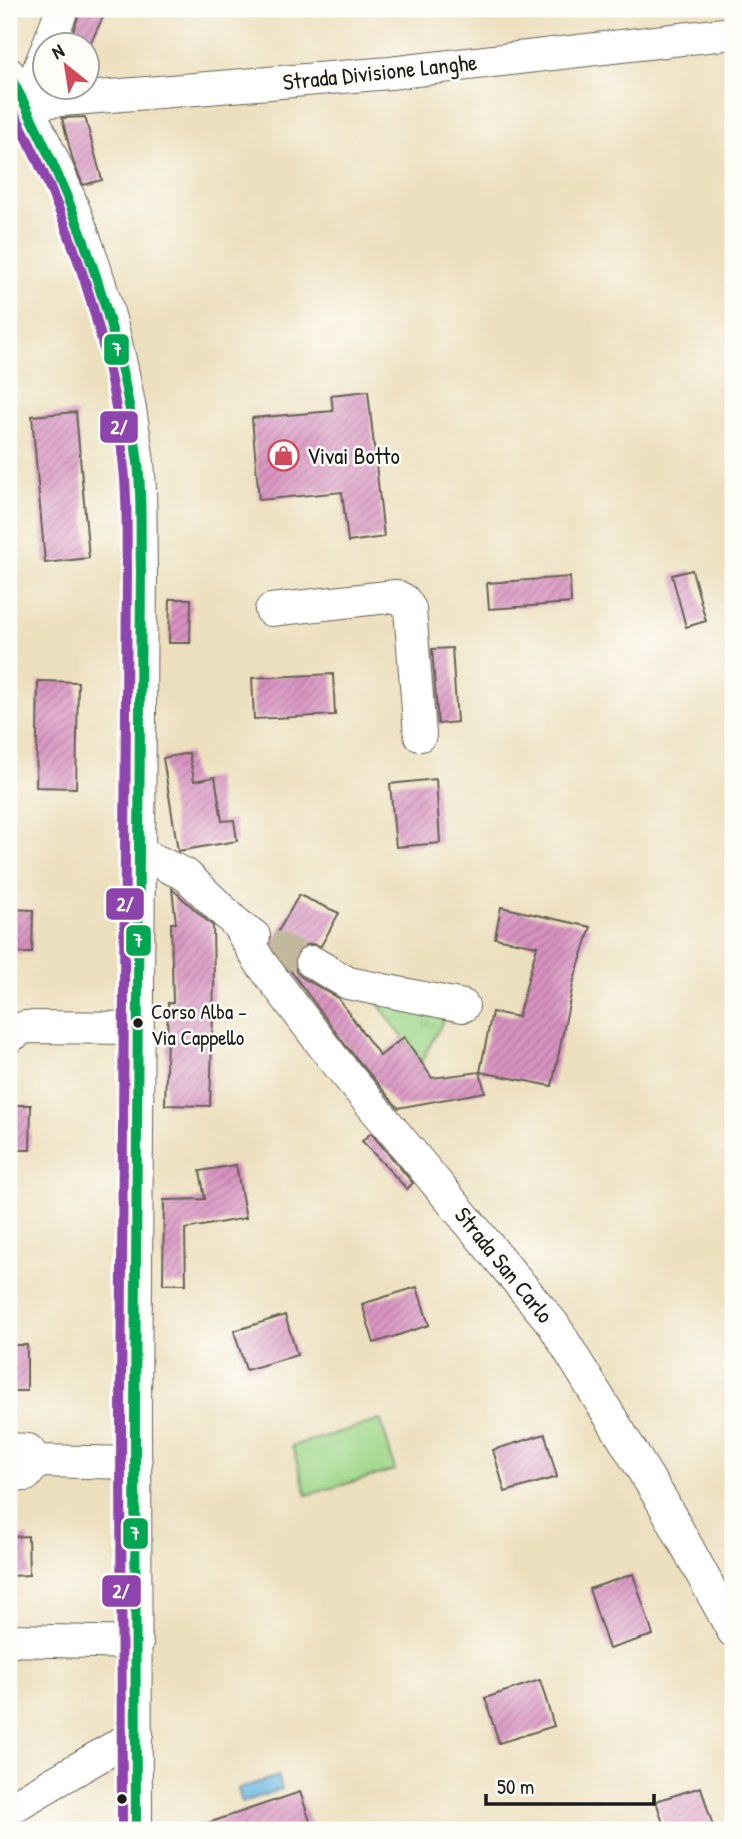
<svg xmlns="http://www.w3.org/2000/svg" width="742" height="1839" font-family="'Patrick Hand',sans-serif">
<defs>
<pattern id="grass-tufts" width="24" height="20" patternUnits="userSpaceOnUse" patternTransform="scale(1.75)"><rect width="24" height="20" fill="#9cd587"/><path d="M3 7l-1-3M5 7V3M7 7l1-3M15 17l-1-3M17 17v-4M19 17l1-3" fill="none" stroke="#86b674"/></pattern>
<pattern id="building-hatch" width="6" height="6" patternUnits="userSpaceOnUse" patternTransform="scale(1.75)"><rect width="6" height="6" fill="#d892c0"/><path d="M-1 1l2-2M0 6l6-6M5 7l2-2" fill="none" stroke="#ae769b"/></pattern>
</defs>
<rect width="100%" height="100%" fill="#fdfcf7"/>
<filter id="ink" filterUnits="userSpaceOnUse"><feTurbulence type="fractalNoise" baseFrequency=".0143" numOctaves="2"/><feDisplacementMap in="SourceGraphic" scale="14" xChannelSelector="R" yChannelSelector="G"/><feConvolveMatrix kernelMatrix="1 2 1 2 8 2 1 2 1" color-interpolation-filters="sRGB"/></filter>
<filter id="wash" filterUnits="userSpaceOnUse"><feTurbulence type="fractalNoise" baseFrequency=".00686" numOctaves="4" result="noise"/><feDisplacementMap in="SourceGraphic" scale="28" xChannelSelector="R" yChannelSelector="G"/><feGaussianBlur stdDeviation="1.57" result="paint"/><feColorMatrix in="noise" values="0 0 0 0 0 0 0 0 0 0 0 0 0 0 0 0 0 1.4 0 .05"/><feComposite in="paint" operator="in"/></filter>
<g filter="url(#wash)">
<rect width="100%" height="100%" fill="#ecdfbd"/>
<polygon fill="url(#grass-tufts)" stroke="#5c7852" stroke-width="2" points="374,998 449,1010 421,1062"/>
<polygon fill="#9cd587" stroke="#5c7852" stroke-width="2" points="381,1420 395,1470 307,1495 292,1446"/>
<polygon fill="#68b7e2" stroke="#426a7f" stroke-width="2" points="278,1776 282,1789 242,1802 238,1789"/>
<g id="blocks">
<g fill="url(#building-hatch)">
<polygon points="81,9 107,9 89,46 68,46"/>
<polygon points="85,117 102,180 83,185 73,161 62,118"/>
<polygon points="368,391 384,537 348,542 342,492 259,500 252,418 333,411 331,395"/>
<polygon points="76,412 89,558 45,563 32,416"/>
<polygon points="692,570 706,621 686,627 672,575"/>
<polygon points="570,577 571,603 489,609 487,583"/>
<polygon points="170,599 191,599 190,643 169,643"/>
<polygon points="452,648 457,722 438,724 432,649"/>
<polygon points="333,674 335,715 254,719 252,678"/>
<polygon points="38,681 78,682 76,788 36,787"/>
<polygon points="189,753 194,781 215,777 222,821 234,820 237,841 178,851 163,758"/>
<polygon points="436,779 440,843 396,847 390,784"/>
<polygon points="172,889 213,926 214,982 210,1106 165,1105 168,1003 173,1003 171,923 176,923"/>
<polygon points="299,895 339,913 321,946 311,944 302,946 297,952 294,961 296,972 303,978 338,998 380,1056 404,1037 432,1078 480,1072 485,1092 398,1108 346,1046 271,944"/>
<polygon points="501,907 591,927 574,980 552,1086 480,1072 492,1012 518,1017 537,946 495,938"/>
<polygon points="9,909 33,910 32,953 9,953"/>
<polygon points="9,1105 31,1105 30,1150 9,1150"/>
<polygon points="371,1133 413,1183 407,1189 362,1141"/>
<polygon points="236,1165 246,1218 185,1229 186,1284 163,1284 164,1200 205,1199 200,1171"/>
<polygon points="417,1287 429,1325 374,1343 362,1304"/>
<polygon points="285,1315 297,1355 246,1370 234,1331"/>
<rect x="9" y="1345" width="18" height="46"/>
<polygon points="545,1434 557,1477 505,1492 493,1450"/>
<polygon points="28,1536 29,1575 9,1576 9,1537"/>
<polygon points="633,1574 653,1635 609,1649 589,1589"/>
<polygon points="540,1680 554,1726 499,1743 485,1698"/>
<polygon points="701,1787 714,1830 665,1830 656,1801"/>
<polygon points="300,1792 313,1830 196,1830 196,1827"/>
</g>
</g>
</g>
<g filter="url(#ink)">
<use href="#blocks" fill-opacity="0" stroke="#656054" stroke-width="2"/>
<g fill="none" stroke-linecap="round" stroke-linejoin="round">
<polyline stroke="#c2b89d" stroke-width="32" stroke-dasharray="32 16" stroke-linecap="butt" points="270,945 312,962"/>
<defs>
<g id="minor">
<polyline points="48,46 62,9"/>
<path d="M9 74C77 194 121 326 138 463 142 498 140 535 141 570L135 1412 136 1830"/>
<polyline points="25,103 390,73 733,33"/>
<polyline points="25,103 46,51"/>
<polyline points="271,610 396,596 404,600 410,609 420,735"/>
<polyline points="139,853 186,875 237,924 254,936"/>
<polyline points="237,924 260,962 332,1057 553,1324 662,1501 733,1631"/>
<polyline points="312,962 348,983 463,1006"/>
<polyline points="9,1037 25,1027 137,1028"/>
<polyline points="9,1449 28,1450 37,1461 136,1463"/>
<polyline points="9,1474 26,1475 37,1461"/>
<polyline points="9,1640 137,1643"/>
<polyline points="9,1809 137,1734"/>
</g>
</defs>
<use href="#minor" stroke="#656054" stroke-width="34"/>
<use href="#minor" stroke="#fff" stroke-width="32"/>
<defs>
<path id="bus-1" d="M9 74C74 196 121 325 138 463 142 498 140 534 141 570L135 1412 136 1830"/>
<path id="bus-2" d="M9 103C69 215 112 341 124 468 128 502 126 536 127 570L121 1412 122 1830"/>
</defs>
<use href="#bus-1" stroke="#fdfcf7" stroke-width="16"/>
<use href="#bus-2" stroke="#fdfcf7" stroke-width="16"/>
<use href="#bus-1" stroke="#00a651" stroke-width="10"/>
<use href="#bus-2" stroke="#8e44ad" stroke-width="10"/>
</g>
</g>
<defs>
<symbol id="shop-ring" viewBox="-11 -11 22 22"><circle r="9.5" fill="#fdfcf7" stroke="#d1495b" stroke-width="1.5"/><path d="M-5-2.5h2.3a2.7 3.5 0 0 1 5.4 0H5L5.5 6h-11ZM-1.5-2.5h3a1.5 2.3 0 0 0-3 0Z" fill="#d1495b"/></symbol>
</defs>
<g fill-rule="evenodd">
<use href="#shop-ring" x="266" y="438" width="35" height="35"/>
</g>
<g fill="#1c1c1c" stroke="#fdfcf7" stroke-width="2.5">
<circle cx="138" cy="1023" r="6"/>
<circle cx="122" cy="1799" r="6"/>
</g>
<g text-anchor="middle" stroke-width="5" stroke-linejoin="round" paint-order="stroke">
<g font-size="21" fill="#1c1c1c" stroke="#fdfcf7" text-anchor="start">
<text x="151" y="1019">Corso Alba –<tspan x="151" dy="26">Via Cappello</tspan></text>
</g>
<g font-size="23" fill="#1c1c1c" stroke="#fdfcf7">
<text transform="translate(380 72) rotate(-6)" y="8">Strada Divisione Langhe</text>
<text transform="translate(504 1265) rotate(51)" y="8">Strada San Carlo</text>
</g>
<g font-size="23" fill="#1c1c1c" stroke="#fdfcf7" text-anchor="start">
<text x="307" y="464">Vivai Botto</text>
</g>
</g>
<g stroke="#fdfcf7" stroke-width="2.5">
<rect x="103" y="333" width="27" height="33" rx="7" fill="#00a651"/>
<rect x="99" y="410" width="40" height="34" rx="7" fill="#8e44ad"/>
<rect x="105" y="887" width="40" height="34" rx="7" fill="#8e44ad"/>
<rect x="125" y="924" width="27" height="33" rx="7" fill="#00a651"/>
<rect x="122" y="1517" width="27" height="33" rx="7" fill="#00a651"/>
<rect x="101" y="1574" width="41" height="34" rx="7" fill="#8e44ad"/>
</g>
<g font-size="19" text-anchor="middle" font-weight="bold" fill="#fff">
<text x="117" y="356">7</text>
<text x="119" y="434">2/</text>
<text x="125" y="911">2/</text>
<text x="138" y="947">7</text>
<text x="135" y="1540">7</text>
<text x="121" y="1598">2/</text>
</g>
<rect width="742" height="1839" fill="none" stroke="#fdfcf7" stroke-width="35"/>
<g transform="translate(66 66) rotate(330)"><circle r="33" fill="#fdfcf7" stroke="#a3a29f" stroke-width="2"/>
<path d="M0-5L12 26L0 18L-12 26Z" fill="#d1495b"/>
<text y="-10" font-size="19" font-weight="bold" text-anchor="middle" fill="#1c1c1c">N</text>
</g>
<path d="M486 1794v10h168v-10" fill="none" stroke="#1c1c1c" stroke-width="3.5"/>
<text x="497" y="1794" font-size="21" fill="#1c1c1c" stroke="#fdfcf7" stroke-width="5" paint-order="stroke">50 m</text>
</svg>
